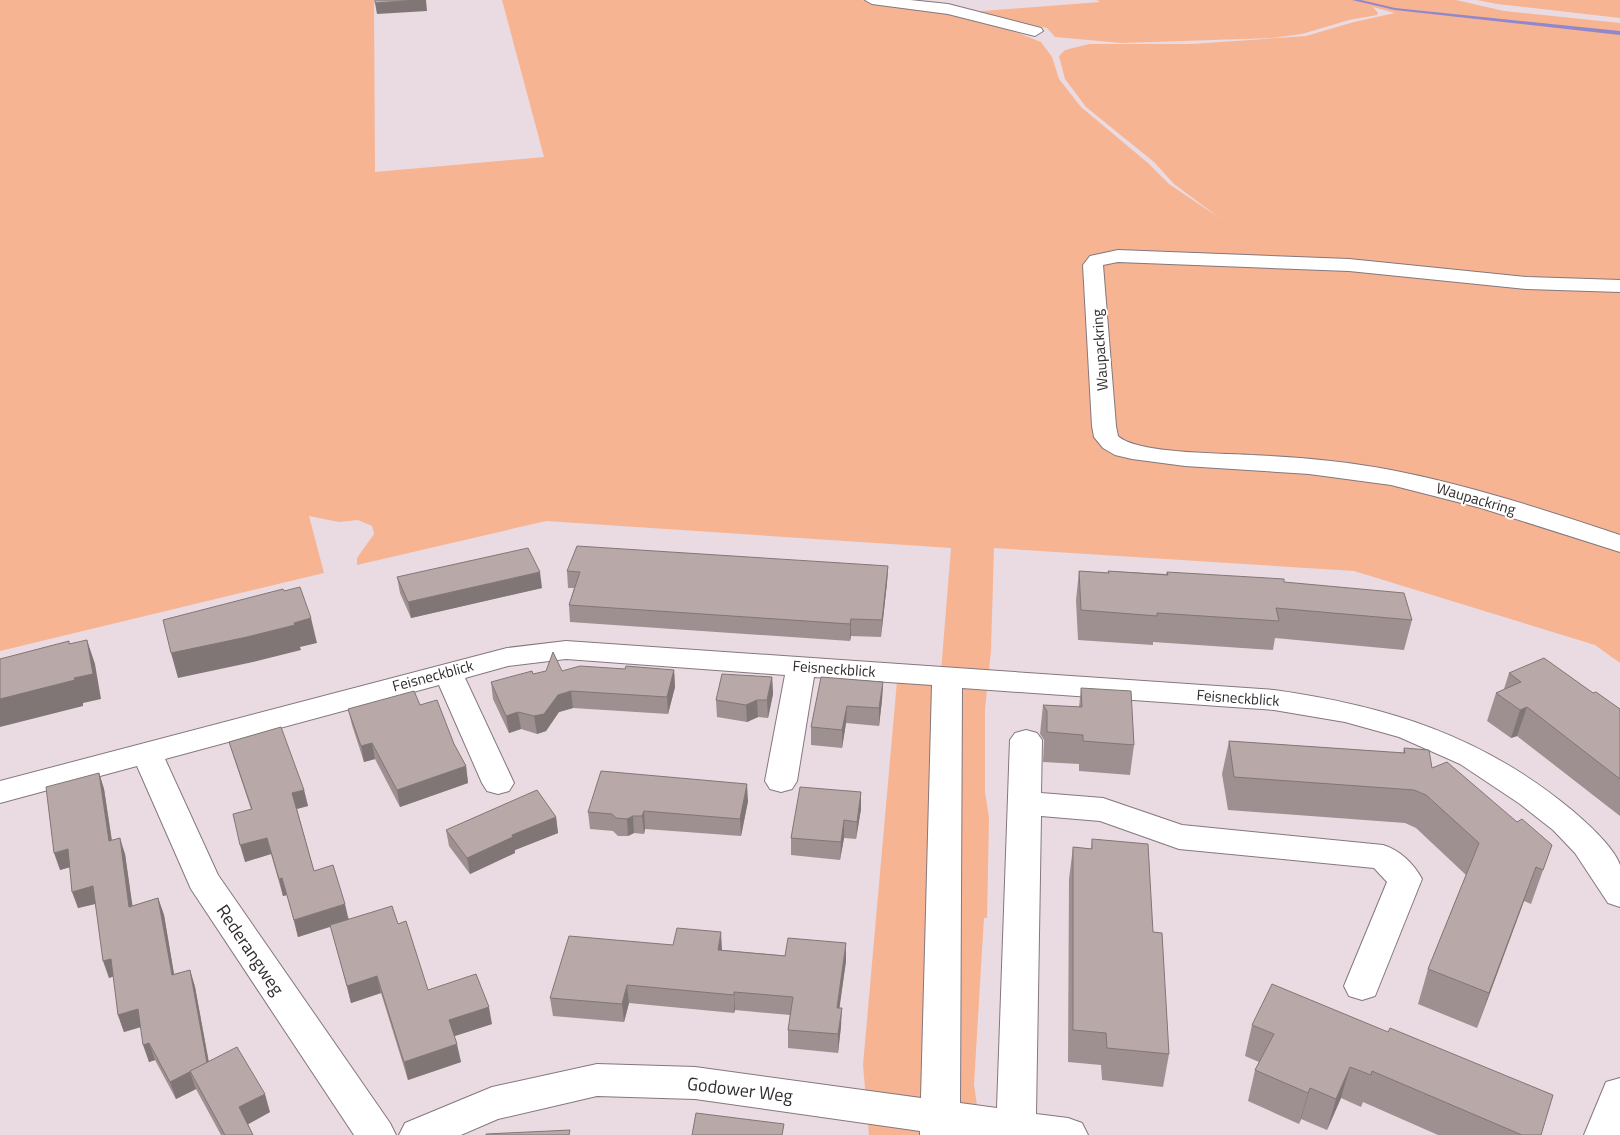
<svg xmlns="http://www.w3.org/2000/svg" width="1620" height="1135" font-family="'Titillium Web',sans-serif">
<rect width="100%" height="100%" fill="#eadbe2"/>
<g fill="#f7b492">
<polygon points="0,0 374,0 375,172 544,157 502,0 861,0 948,10 996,24 1041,42 1052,57 1059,79 1081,107 1148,163 1169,184 1221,219 1174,184 1154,162 1086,107 1065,79 1059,56 1065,50 1089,44 1192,44 1306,36 1354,22 1395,13 1373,7 1378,13 1377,15 1349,20 1302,34 1272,38 1122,43 1055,37 1047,28 970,12 1100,2 1097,0 1456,0 1504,11 1620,23 1620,663 1595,645 1354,571 994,548 991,650 985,709 985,792 989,818 987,918 984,918 974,1084 981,1135 869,1135 863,1065 897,681 940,684 951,548 546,521 357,565 357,558 374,534 372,526 358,520 339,522 309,516 324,573 0,651"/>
<polygon points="1477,0 1620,0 1620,18 1497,4"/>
</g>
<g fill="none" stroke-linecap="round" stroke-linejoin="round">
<polygon fill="#9087cc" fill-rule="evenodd" points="1352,0 1361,0 1395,8 1620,31 1620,35 1395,10"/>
<defs>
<g id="minor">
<polygon points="865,0 910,0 948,4 1041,28 1043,31 1035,36 948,14 872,4"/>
<path d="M1118 250 1349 259 1527 277 1620 280V292L1527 289 1349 271 1118 262 1103 265 1116 426 1118 436C1137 454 1223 453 1251 455 1298 457 1345 461 1391 470 1469 485 1545 510 1620 535V552L1481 508 1391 485 1309 474 1185 466 1132 459 1115 455 1103 448 1094 437 1092 426 1083 265 1090 256Z"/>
<path d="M566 641 1274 690C1388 706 1483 736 1573 811 1587 823 1614 847 1620 865 1620 876 1620 895 1620 907L1608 903 1575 853 1553 830 1520 804 1460 764 1399 737 1345 722 1274 710 962 688 960 1103 997 1108 1010 740 1015 733 1026 730 1037 733 1042 740 1041 793 1103 798 1182 825 1383 845C1400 850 1414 864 1422 879L1375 996 1362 1000 1349 996 1344 986 1387 882 1374 868 1179 849 1100 821 1041 816 1036 1114 1068 1118 1082 1123 1088 1135H920V1131L695 1099 597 1096 498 1119 461 1135H399L405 1123 492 1087 597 1064 695 1067 921 1098 932 685 814 677 797 781 792 789 781 792 770 789 765 781 785 675 566 659 508 666 465 678 514 783 509 791 498 794 487 791 482 783 439 685 165 759 218 875 390 1123 396 1135H354L191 889 137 766 0 803V781L507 648Z"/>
<polygon points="1620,1078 1620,1135 1584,1135 1606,1082"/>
</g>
</defs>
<use href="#minor" stroke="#84777d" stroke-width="2"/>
<use href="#minor" fill="#fff" fill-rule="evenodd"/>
</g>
<g fill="#9e9090">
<polygon points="888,566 887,583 881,637 851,636 850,641 570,622 569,605 574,588 568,588 567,571"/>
<polygon points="1079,571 1108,573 1108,571 1166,574 1167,572 1284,582 1412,620 1404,650 1275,638 1273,650 1153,642 1153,645 1078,640 1076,600"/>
<polygon points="397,577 542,588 411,618 400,593"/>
<polygon points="625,669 674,670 675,687 668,714 573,708 559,712 546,731 537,734 521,729 509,733 493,699 491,682 533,674 562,671"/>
<polygon points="1509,673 1593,693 1620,709 1620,816 1517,736 1511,738 1487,721 1496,693 1504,689"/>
<polygon points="772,677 773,694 768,718 758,717 747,722 717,717 716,700"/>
<polygon points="883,682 882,700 879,726 846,723 842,748 811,745 811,727"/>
<polygon points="1081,688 1134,745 1130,775 1079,771 1079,764 1043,762 1044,740 1040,734 1043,705 1079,707"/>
<polygon points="420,705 454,744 466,766 468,783 400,807 375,759 364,762 352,725 348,709"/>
<polygon points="1229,741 1403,753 1404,748 1432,768 1552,845 1531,904 1524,901 1477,1028 1418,1004 1428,969 1466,875 1416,828 1405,823 1228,810 1222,774"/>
<polygon points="229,742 304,790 308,806 297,809 314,871 349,919 398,924 428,990 492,1024 454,1036 461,1062 408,1080 381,993 351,1003 331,926 298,937 287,895 283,896 271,854 245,862 251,809 234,758"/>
<polygon points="99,773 104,789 112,840 125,854 132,906 158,898 164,915 174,974 190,970 195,987 209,1062 270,1112 248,1124 253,1135 221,1135 196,1089 176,1099 155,1060 149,1062 141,1027 124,1032 118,1015 114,976 109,978 95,904 78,908 70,867 60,870"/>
<polygon points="861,792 861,809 856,839 844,838 840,860 791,855 791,838"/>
<polygon points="748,801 741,836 645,829 644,834 634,833 628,836 618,836 613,831 590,829 588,812"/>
<polygon points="556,817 558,833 515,850 515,853 470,874 449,846 446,830"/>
<polygon points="1092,839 1153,932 1169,1054 1163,1087 1102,1080 1101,1065 1068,1062 1069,879 1073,847 1091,849"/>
<polygon points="722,950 846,961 839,1008 841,1026 838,1053 788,1048 788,1030 790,1015 735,1010 734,1013 629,1003 624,1022 553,1016 550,998"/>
<polygon points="1252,1025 1541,1135 1438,1135 1363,1102 1361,1107 1341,1098 1327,1130 1301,1119 1299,1124 1248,1101 1255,1070 1259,1062 1245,1056"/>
</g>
<g fill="#817676">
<polygon points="416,0 426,0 427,11 377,14 375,3"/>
<polygon points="888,566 887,583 881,637 882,620"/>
<polygon points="540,572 542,588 411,618 408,602"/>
<polygon points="311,618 317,643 300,647 301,650 253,662 178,678 171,653"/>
<polygon points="851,619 851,636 850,641 850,624"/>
<polygon points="87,640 95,664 101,699 83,703 83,706 0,727 0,699"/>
<polygon points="674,670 675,687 668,714 667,697"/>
<polygon points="772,677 773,694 768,718 767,700"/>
<polygon points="883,682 882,700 879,726 879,708"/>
<polygon points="571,691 573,708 559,712 546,731 537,734 534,716 558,695"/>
<polygon points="757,700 758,717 747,722 746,705"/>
<polygon points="847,706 846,723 842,748 842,730"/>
<polygon points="1527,707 1517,736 1511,738 1520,710"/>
<polygon points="518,712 521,729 509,733 506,716"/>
<polygon points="372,743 375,759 364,762 361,746"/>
<polygon points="466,766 468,783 400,807 397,790"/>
<polygon points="99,773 104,789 114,857 109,841"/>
<polygon points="747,784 748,801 741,836 740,819"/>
<polygon points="304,790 308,806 296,809 292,793"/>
<polygon points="861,792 861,809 856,839 857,822"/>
<polygon points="644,811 645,829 644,834 642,816"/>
<polygon points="633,816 634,833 628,836 627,819"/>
<polygon points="556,817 558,833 515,850 515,853 470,874 467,858 512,835"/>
<polygon points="844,820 844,838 840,860 841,842"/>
<polygon points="120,838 125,854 135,923 129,907"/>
<polygon points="267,838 271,854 245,862 240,845"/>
<polygon points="68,849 74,866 60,870 54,853"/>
<polygon points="1536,867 1524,901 1477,1028 1489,993"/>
<polygon points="282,878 287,895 283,896 279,879"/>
<polygon points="93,886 99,903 78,908 72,892"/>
<polygon points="158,898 164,915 177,992 172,975"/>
<polygon points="345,904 349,921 298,937 294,920"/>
<polygon points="721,932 722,950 719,968 718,950"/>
<polygon points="846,943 846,961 837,1026 837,1008"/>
<polygon points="111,959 117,975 109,978 103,961"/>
<polygon points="190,970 195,987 212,1081 199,1088"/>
<polygon points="377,976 381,993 351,1003 347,986"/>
<polygon points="627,985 629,1003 624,1022 622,1004"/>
<polygon points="734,992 735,1010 734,1013"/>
<polygon points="489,1007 492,1024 452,1037 449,1020"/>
<polygon points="842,1008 841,1026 838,1053 838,1034"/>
<polygon points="138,1009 144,1026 124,1032 118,1015"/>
<polygon points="149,1043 155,1060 149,1062 143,1045"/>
<polygon points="457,1044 461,1062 408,1080 404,1062"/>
<polygon points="1350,1067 1341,1098 1327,1130 1336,1099"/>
<polygon points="190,1072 196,1089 176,1099 170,1082"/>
<polygon points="1310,1088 1301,1119 1299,1124 1308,1093"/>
<polygon points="265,1094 270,1112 245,1126 239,1107"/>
</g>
<g fill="#b8a8a8" stroke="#817676">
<polygon points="375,0 416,0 375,3"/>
<polygon points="577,546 888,566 882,620 851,619 850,624 569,605 580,572 567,571"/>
<polygon points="528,548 540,572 408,602 397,577"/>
<polygon points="1079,571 1109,573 1108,571 1168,575 1167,572 1284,579 1284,582 1404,593 1412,620 1276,608 1279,621 1157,613 1157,616 1081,610"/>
<polygon points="300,587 311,618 294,623 295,625 247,637 171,653 163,620 283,589 284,591"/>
<polygon points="87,640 93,674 74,678 75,680 0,699 0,659 69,641 69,644"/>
<polygon points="553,652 562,671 580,666 625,669 626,666 674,670 667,697 571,691 558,695 544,714 534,716 518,712 506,716 491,682 532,671 533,674 546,671"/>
<polygon points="1544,658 1593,693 1596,692 1620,709 1620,779 1527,707 1520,710 1496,693 1521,682 1509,673"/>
<polygon points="722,674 772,677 767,700 757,700 746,705 716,700"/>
<polygon points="821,677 883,682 879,708 847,706 842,730 811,727"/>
<polygon points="1081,688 1131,691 1134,745 1083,741 1083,735 1047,732 1047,711 1043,705 1082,707"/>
<polygon points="414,691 420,705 437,700 454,744 466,766 397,790 372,743 361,746 348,709"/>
<polygon points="281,727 304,790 292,793 314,871 333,865 345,904 294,920 282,878 279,879 267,838 240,845 233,814 252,809 229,742"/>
<polygon points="1229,741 1405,753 1404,748 1429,750 1432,768 1447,762 1517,822 1522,819 1552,845 1543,870 1536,867 1489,993 1428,969 1479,843 1426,795 1414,790 1234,777"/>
<polygon points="601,771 747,784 740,819 644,811 642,816 633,816 627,819 616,818 612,814 588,812"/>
<polygon points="99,773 109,841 120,838 129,907 158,898 172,975 190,970 207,1063 170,1082 149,1043 143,1045 138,1009 118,1015 111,959 103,961 93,886 72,892 68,849 54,853 46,787"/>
<polygon points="800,787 861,792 857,822 844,820 841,842 791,838"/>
<polygon points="537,790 556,817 512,835 513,837 467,858 446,830"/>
<polygon points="1092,839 1148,844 1153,932 1162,933 1169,1054 1107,1048 1106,1033 1073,1030 1073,847 1092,849"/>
<polygon points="392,906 398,924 406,921 428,990 476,974 489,1007 449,1020 457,1044 404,1062 377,976 347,986 330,925"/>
<polygon points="677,928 721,932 718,950 785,956 788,938 846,943 837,1008 842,1008 838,1034 788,1030 793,997 734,992 734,995 627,985 622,1004 550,998 569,936 673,945"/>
<polygon points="1272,984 1388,1032 1390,1028 1553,1095 1541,1135 1522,1135 1372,1071 1371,1075 1350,1067 1336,1099 1310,1088 1308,1093 1255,1070 1274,1034 1252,1025"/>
<polygon points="237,1047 265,1094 239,1107 253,1135 225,1135 190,1071"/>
<polygon points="696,1113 784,1124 782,1135 692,1135"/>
<polygon points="570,1130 569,1135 486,1135 486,1134"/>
</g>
<g text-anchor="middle" stroke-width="4" stroke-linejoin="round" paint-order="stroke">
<g font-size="15" fill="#302b2d" stroke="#fff">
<text transform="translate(1100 350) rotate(-94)" y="5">Waupackring</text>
<text transform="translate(1476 499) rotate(16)" y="5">Waupackring</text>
<text transform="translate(834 669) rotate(4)" y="5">Feisneckblick</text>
<text transform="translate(433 676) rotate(-15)" y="5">Feisneckblick</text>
<text transform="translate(1238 698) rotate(4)" y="5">Feisneckblick</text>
</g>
<g font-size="18" fill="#302b2d" stroke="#fff">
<text transform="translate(250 950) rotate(56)" y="6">Rederangweg</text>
<text transform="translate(740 1090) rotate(7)" y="6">Godower Weg</text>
</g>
</g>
</svg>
